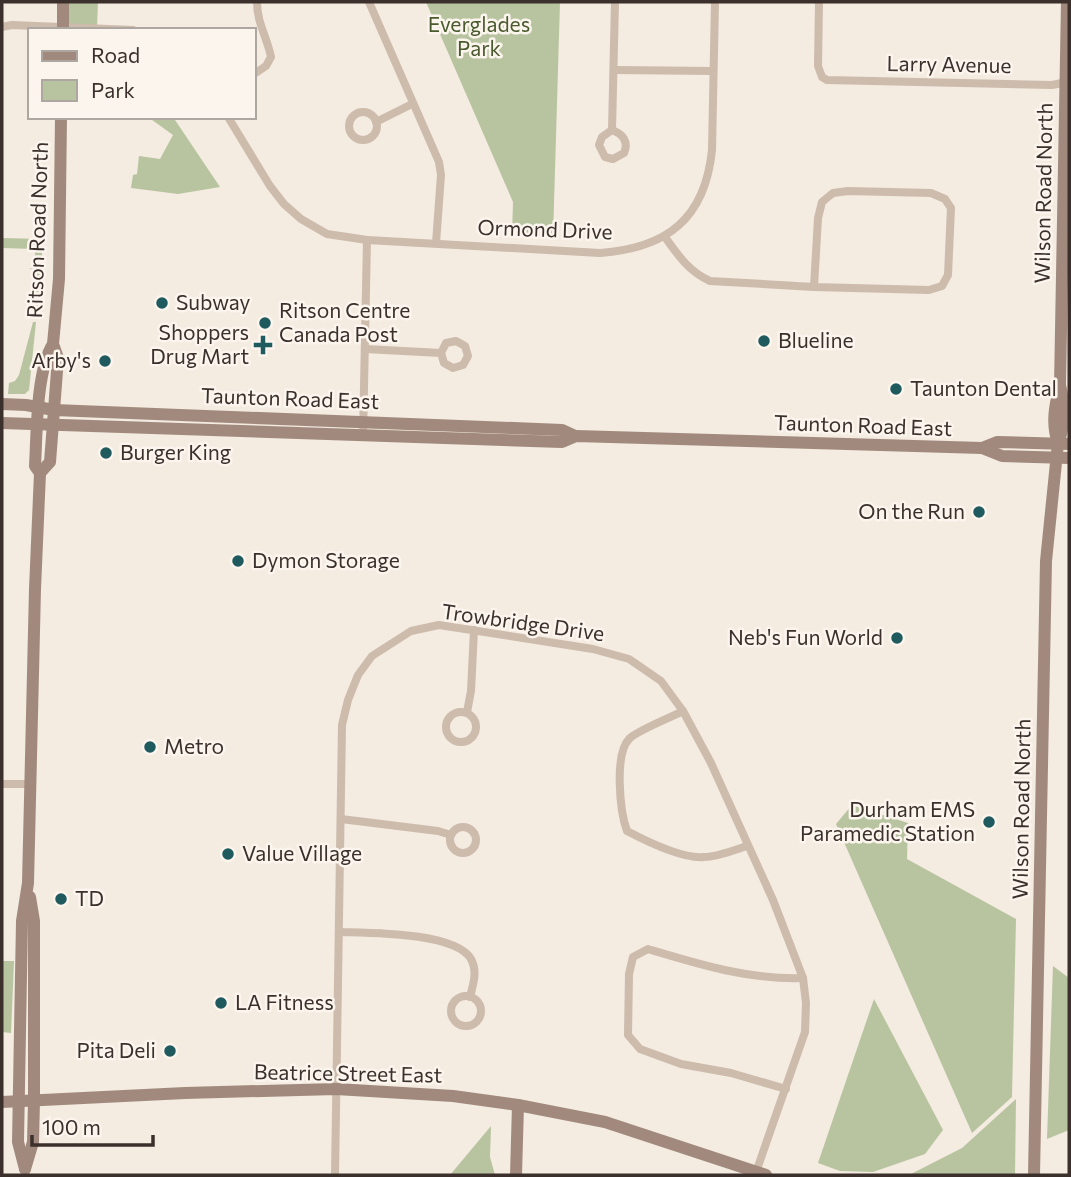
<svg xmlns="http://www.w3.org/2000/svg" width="1071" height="1177" font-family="Commissioner,sans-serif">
<rect width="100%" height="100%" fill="#f4ebe1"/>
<g fill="#b8c4a0">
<polygon points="63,2 98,2 97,27 63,27"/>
<polygon points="426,2 560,2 553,237 512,235 513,202"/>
<polygon points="148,117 173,117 220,187 178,194 131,188 133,175 137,174 139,156 160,159 173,135"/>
<polygon points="2,238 42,239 42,256 35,256 35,249 2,248"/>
<polygon points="29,268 41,268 38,308 31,309 36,270"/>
<polygon points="33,322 36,322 29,390 25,394 8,394 9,383 15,381 19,375"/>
<polygon points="852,805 908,823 907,859 1016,919 1012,1097 972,1133 836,824"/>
<polygon points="2,961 14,961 11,1033 2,1032"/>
<polygon points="1053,966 1069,978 1069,1130 1047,1139"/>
<polygon points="874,999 943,1130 925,1154 873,1172 840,1171 818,1163"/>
<polygon points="1016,1099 1015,1175 909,1175 962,1148"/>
<polygon points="491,1126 490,1157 495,1175 450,1175"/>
</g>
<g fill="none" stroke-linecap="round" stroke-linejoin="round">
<g stroke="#cdbbac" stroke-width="8">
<polyline points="369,2 439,162 441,175 436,243"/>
<polyline points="819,2 818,66 822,77 827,80 1052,85 1067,82"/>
<polyline points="2,27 12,25 133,30"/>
<polyline points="615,70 713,71"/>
<path d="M254 74 266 66 271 57C267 37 257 23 257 2"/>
<circle cx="363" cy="126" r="14"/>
<path d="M228 117 270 186 284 204 301 219 327 234 367 240 600 253C667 248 705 219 712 150L715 2"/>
<polyline points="376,122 412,104"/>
<path d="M612 130C623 134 629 142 624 153L613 159 605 157 599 145 602 137 612 130 615 2"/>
<path d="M665 237C678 255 689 272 710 281L814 287 929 290 942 286 948 275 951 208 945 199 931 193 848 191 833 193 822 202 818 218 814 287"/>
<polyline points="365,349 441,353 446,343 456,341 465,346 468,356 463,365 453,368 444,363 441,353"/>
<polyline points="363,436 367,240"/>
<path d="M683 711C672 717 636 731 629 739 614 755 620 812 627 831 646 841 683 859 704 857 718 857 734 850 747 846"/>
<polyline points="467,712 471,691 474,630"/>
<circle cx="461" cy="727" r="15"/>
<polyline points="2,784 30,784"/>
<polyline points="341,819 438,831 451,835"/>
<circle cx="463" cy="840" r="13"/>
<path d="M339 932C369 933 455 932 471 959 478 972 473 984 470 997"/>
<circle cx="466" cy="1011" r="15"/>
<path d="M786 1089 731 1073 681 1064 640 1049 628 1035 629 974 633 957 648 949C698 964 749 980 803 978"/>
<polyline points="335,1175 342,725 348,700 358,675 372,656 411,631 439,625 593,649 629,659 661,681 683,711 711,763 773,900 803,978 806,1003 805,1032 755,1175"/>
</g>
<g stroke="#a18a7d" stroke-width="12">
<polyline points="63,30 63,2"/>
<polyline points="2,404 26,405 54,410 562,430 575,436"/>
<polyline points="2,423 562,442 576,436 982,448 1002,456 1069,458"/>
<path d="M1058 443C1051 423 1055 405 1060 385L1067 2"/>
<polyline points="982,448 997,442 1069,444"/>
<polyline points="40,473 50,462 58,358 53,344 59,279 61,117"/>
<polyline points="2,1102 185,1093 336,1089 453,1096 518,1105 605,1122 766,1175"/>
<path d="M25 1169 18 1142 22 921 28 883 35 589 40 473 35 466C37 433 36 371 53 344"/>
<polyline points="25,1169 33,1142 34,1101 34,921 30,897"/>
<polyline points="516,1175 518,1105"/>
<path d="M1034 1175 1046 561 1058 443C1066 424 1065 405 1060 385"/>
</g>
</g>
<g fill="#1f5a5e" stroke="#fbf5ee" stroke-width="2.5">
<circle cx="162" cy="303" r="7"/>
<circle cx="265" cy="323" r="7"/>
<circle cx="764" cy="341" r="7"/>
<path d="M259.5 334.5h7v7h7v7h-7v7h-7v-7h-7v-7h7z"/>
<circle cx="105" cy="361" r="7"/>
<circle cx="896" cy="389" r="7"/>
<circle cx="106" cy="453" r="7"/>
<circle cx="979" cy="512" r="7"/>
<circle cx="238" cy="561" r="7"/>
<circle cx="897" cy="638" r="7"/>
<circle cx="150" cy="747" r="7"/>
<circle cx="989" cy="822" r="7"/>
<circle cx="228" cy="854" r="7"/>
<circle cx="61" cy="899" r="7"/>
<circle cx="221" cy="1003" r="7"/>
<circle cx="170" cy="1051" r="7"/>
</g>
<g text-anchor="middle" stroke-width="5" stroke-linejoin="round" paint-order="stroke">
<g font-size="21" fill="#4a5a2e" stroke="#fbf5ee">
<text x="479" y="32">Everglades<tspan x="479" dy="24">Park</tspan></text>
</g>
<g font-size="21" fill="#3b302b" stroke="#fbf5ee">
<text transform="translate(949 65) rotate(1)" y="7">Larry Avenue</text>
<text transform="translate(1044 193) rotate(-89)" y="7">Wilson Road North</text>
<text transform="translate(38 230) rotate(-88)" y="7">Ritson Road North</text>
<text transform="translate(545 230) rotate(2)" y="7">Ormond Drive</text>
<text transform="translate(290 399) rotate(2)" y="7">Taunton Road East</text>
<text transform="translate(863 426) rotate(2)" y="7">Taunton Road East</text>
<text transform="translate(523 623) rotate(8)" y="7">Trowbridge Drive</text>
<text transform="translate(1022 809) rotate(-89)" y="7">Wilson Road North</text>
<text transform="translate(348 1074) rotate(1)" y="7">Beatrice Street East</text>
</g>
<g font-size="21" fill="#3b302b" stroke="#fbf5ee" text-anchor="start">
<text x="176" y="310">Subway</text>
<text x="279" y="318">Ritson Centre<tspan x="279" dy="24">Canada Post</tspan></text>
<text x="249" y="340" text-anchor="end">Shoppers<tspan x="249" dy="24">Drug Mart</tspan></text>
<text x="778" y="348">Blueline</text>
<text x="91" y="368" text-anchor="end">Arby's</text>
<text x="910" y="396">Taunton Dental</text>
<text x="120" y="460">Burger King</text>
<text x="965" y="519" text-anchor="end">On the Run</text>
<text x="252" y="568">Dymon Storage</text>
<text x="883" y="645" text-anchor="end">Neb's Fun World</text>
<text x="164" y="754">Metro</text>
<text x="975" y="817" text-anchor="end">Durham EMS<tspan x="975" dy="24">Paramedic Station</tspan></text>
<text x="242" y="861">Value Village</text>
<text x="75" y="906">TD</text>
<text x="235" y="1010">LA Fitness</text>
<text x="156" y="1058" text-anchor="end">Pita Deli</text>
</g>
</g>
<rect width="1071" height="1177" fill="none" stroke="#3b302b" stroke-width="7"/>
<rect x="28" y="28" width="228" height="91" fill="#fbf5ee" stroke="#aea6a0" stroke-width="2"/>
<rect x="42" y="51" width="35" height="10" fill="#a18a7d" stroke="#aea6a0" stroke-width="2"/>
<text x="91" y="63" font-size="21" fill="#3b302b">Road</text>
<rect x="42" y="80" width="35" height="21" fill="#b8c4a0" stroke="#aea6a0" stroke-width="2"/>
<text x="91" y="98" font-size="21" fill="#3b302b">Park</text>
<path d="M32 1135v10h121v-10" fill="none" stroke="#3b302b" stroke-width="3.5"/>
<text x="42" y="1135" font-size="21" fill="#3b302b" stroke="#fbf5ee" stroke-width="5" paint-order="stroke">100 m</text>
</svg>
